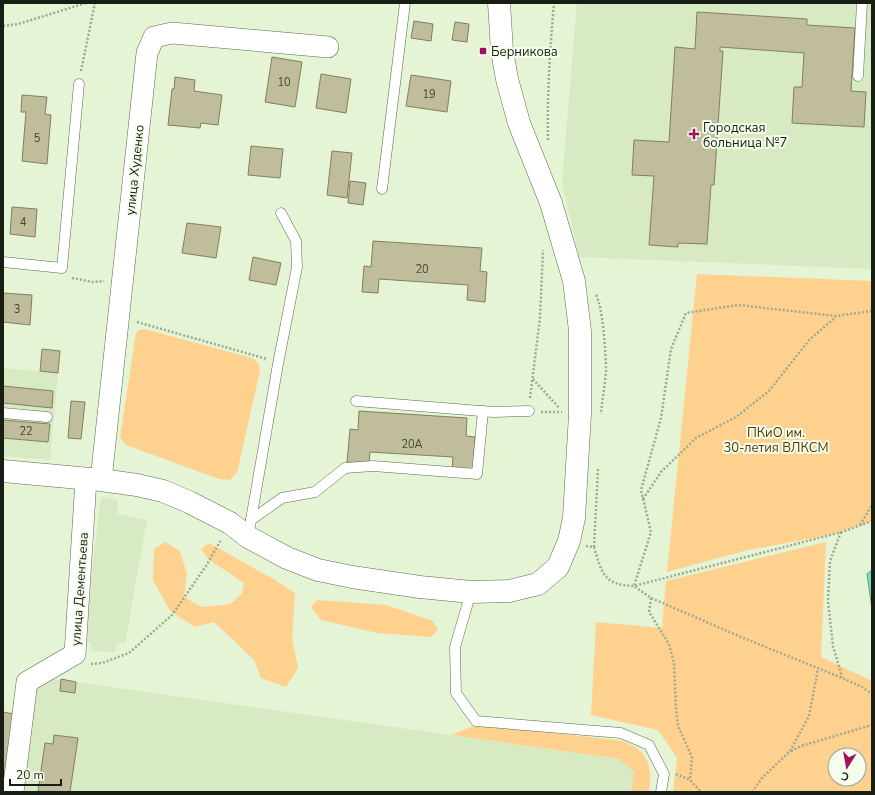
<svg xmlns="http://www.w3.org/2000/svg" width="875" height="795" font-family="'Nunito Sans',sans-serif">
<rect width="100%" height="100%" fill="#e4f4d4"/>
<g fill="#d7eac4">
<polygon points="577,3 872,3 872,269 579,257 562,183"/>
<polygon points="3,368 58,373 50,460 3,456"/>
<polygon points="101,497 118,500 117,514 147,520 125,643 117,643 115,652 91,651 91,642 83,642"/>
<polygon points="47,678 619,759 634,772 631,792 21,792 34,688"/>
</g>
<g fill="#ffd18f" fill-rule="evenodd">
<polygon points="697,274 872,281 872,521 830,535 748,550 667,572"/>
<polygon points="144,329 252,358 259,364 260,371 237,473 230,480 219,479 126,445 120,437 136,333 139,330"/>
<polygon points="165,542 180,551 187,574 184,597 202,607 230,604 242,594 244,583 208,559 201,549 209,543 275,580 295,593 292,638 298,668 286,687 261,678 254,660 214,622 195,627 170,611 153,580 154,549"/>
<path d="M826 542 821 657 872 681V792H673L677 758 658 730 591 715 596 622 662 628 666 581ZM835 755H859V779H835Z"/>
<polygon points="317,600 386,605 433,621 438,630 431,637 377,633 321,620 311,607"/>
<path d="M478 724 623 741C628 744 636 747 640 751 652 762 651 777 649 792H631L634 772 619 759 451 735Z"/>
</g>
<polygon fill="#76dbcb" stroke="#5aa294" points="872,570 872,609 867,574"/>
<g fill="#c0bd9c" stroke="#827f60">
<polygon points="697,12 807,19 807,25 855,28 851,91 866,92 864,127 792,123 794,87 802,87 804,53 720,47 720,51 723,51 714,185 711,185 707,244 678,243 678,247 649,245 654,176 632,175 634,140 669,142 675,47 695,49"/>
<polygon points="414,21 433,24 431,41 411,38"/>
<polygon points="455,22 469,24 467,42 452,40"/>
<polygon points="272,57 302,62 295,107 265,102"/>
<polygon points="321,74 351,79 346,113 316,108"/>
<polygon points="411,75 451,81 447,112 406,106"/>
<polygon points="175,77 195,80 194,91 222,95 218,125 201,123 200,128 168,125 172,89 174,89"/>
<polygon points="22,95 47,97 45,114 51,115 47,164 22,161 26,112 21,112"/>
<polygon points="251,146 283,149 280,178 248,175"/>
<polygon points="332,151 352,153 347,198 327,195"/>
<polygon points="350,181 366,183 363,205 348,203"/>
<polygon points="12,207 37,209 35,237 10,234"/>
<polygon points="187,223 221,227 216,258 182,253"/>
<polygon points="373,241 482,248 480,271 487,272 485,302 467,300 468,285 379,279 378,293 362,292 364,266 371,267"/>
<polygon points="253,257 281,263 276,285 249,280"/>
<polygon points="3,293 32,295 30,325 3,322"/>
<polygon points="42,349 60,351 58,373 40,371"/>
<polygon points="3,386 53,391 52,408 3,403"/>
<polygon points="71,401 85,402 81,439 68,438"/>
<polygon points="359,411 467,418 466,436 475,437 473,471 452,470 453,457 370,452 369,464 347,462 350,429 358,430"/>
<polygon points="3,420 50,424 48,442 3,438"/>
<polygon points="61,679 76,682 75,693 60,691"/>
<polygon points="3,712 14,714 3,785"/>
<polygon points="54,735 78,738 70,792 38,792 45,743 53,744"/>
</g>
<g fill="none" stroke-linecap="round" stroke-linejoin="round">
<defs>
<g id="service">
<polyline points="858,76 862,3"/>
<polyline points="382,189 405,3"/>
<polyline points="3,262 62,268 79,84"/>
<polyline points="356,401 493,412 529,411"/>
<polyline points="3,413 47,417"/>
<polyline points="251,520 282,498 315,492 345,468 373,466 477,474 483,411"/>
<polyline points="248,537 278,364 297,267 296,241 281,213"/>
<polyline points="471,592 455,647 456,693 476,721 621,733 649,745 664,774 661,792"/>
</g>
<g id="minor">
<polyline points="101,480 147,53 154,37 172,33 328,47"/>
<polyline points="13,792 27,682 75,654 86,479"/>
</g>
<polyline id="secondary" points="3,471 101,480 137,485 163,491 189,502 230,523 248,537 287,558 318,570 352,577 420,587 471,592 509,591 538,584 558,567 569,541 574,518 580,414 580,331 574,281 551,203 519,123 507,79 502,51 499,3"/>
</defs>
<use href="#service" stroke="#5d6a4f" stroke-width="11"/>
<use href="#minor" stroke="#5d6a4f" stroke-width="22"/>
<use href="#secondary" stroke="#5d6a4f" stroke-width="23"/>
<g stroke="#9da990" stroke-width="2.5" stroke-dasharray="2 2" stroke-linecap="butt">
<polyline points="3,26 18,24 86,3"/>
<polyline points="81,71 95,3"/>
<path d="M548 140C547 94 550 49 554 3"/>
<polyline points="72,278 93,282 104,281"/>
<path d="M596 295C603 307 606 355 606 371 605 385 602 400 601 414"/>
<polyline points="872,311 836,316 738,305 686,313 671,349 661,418 641,490 651,532 634,586 651,598 741,637 842,678 862,687 872,694"/>
<polyline points="137,322 267,359"/>
<polyline points="533,379 560,409"/>
<polyline points="530,398 540,318 543,250"/>
<polyline points="541,412 562,412"/>
<polyline points="643,499 661,472 696,438 736,417 769,391 810,339 836,317"/>
<polyline points="860,525 872,505"/>
<polyline points="841,532 830,561 828,601 833,646 842,677"/>
<path d="M586 546 594 547C602 574 604 585 634 586L842 532 872 521"/>
<polyline points="594,547 598,469"/>
<polyline points="651,598 649,612 669,644 674,663 676,709 678,726 692,757 690,780"/>
<polyline points="91,664 102,663 129,653 172,615 206,566 221,540"/>
<polyline points="791,751 801,746 872,725"/>
<polyline points="676,774 690,780 701,792"/>
<polyline points="752,792 762,778 790,751 809,716 818,669"/>
</g>
<use href="#service" stroke="#fff" stroke-width="10"/>
<use href="#minor" stroke="#fff" stroke-width="21"/>
<use href="#secondary" stroke="#fff" stroke-width="22"/>
</g>
<g fill="#9f125d" stroke="#f5feec" stroke-width="1.5">
<rect x="479" y="47" width="8" height="8" rx="2"/>
<path d="M692 128h4v4h4v4h-4v4h-4v-4h-4v-4h4z"/>
</g>
<g text-anchor="middle" stroke-width="4" stroke-linejoin="round" paint-order="stroke">
<g font-size="11" fill="#424635">
<text x="284" y="86">10</text>
<text x="429" y="98">19</text>
<text x="37" y="142">5</text>
<text x="23" y="226">4</text>
<text x="422" y="273">20</text>
<text x="17" y="313">3</text>
<text x="26" y="435">22</text>
<text x="412" y="448">20А</text>
</g>
<g font-size="13" fill="#181e13" stroke="#f5feec" text-anchor="start">
<text x="491" y="56">Берникова</text>
<text x="703" y="132">Городская<tspan x="703" dy="15">больница №7</tspan></text>
</g>
<g font-size="13" fill="#181e13" stroke="#f5feec">
<text transform="translate(134 170) rotate(-84)" y="5">улица Худенко</text>
<text transform="translate(79 589) rotate(-86)" y="5">улица Дементьева</text>
</g>
<g font-size="13" fill="#573a02" stroke="#f5feec">
<text x="776" y="437">ПКиО им.<tspan x="776" dy="15">30-летия ВЛКСМ</tspan></text>
</g>
</g>
<rect width="875" height="795" fill="none" stroke="#181e13" stroke-width="8"/>
<g transform="translate(847 767) rotate(191)"><circle r="19" fill="#f5feec" stroke="#9da495"/>
<path d="M0-3L7 15L0 10L-7 15Z" fill="#9f125d"/>
<text y="-6" font-size="11" font-weight="bold" text-anchor="middle" fill="#181e13">С</text>
</g>
<path d="M10 779v6h51v-6" fill="none" stroke="#181e13" stroke-width="2"/>
<text x="16" y="779" font-size="12" fill="#181e13" stroke="#f5feec" stroke-width="3" paint-order="stroke">20 m</text>
</svg>
